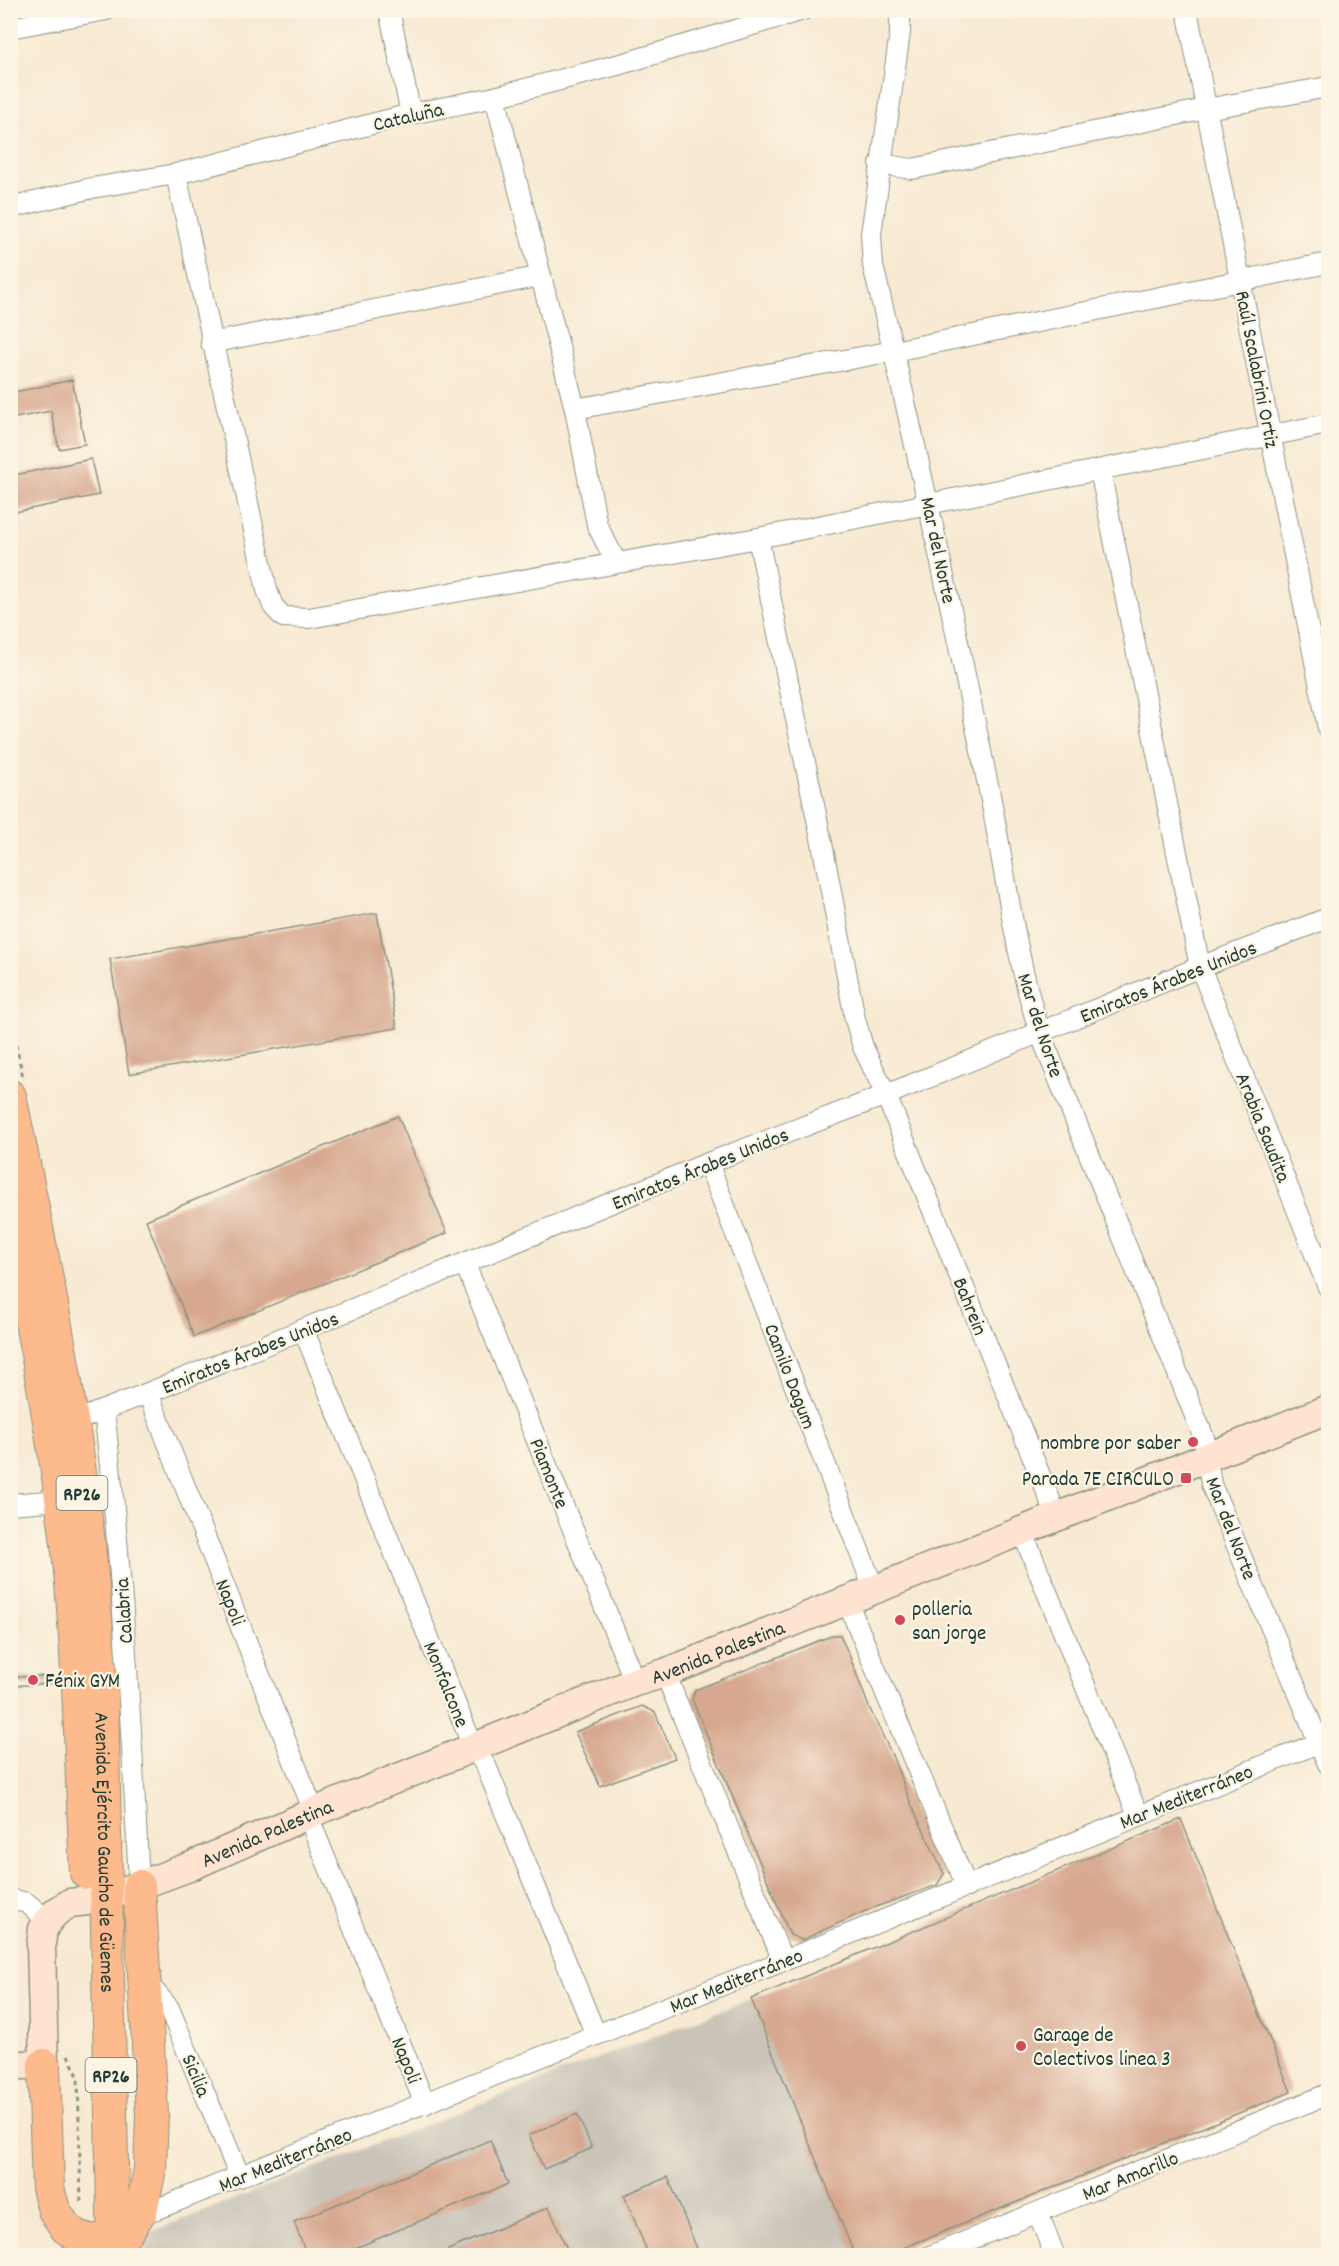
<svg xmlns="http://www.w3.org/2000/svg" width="1339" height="2266" font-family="Dekko,sans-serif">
<rect width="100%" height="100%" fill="#fcf5e5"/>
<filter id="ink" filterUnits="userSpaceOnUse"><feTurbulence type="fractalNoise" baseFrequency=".0167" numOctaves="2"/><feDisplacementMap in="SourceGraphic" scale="12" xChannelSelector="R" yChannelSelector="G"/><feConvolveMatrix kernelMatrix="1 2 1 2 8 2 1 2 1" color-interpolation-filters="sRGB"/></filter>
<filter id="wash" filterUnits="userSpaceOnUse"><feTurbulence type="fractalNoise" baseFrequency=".008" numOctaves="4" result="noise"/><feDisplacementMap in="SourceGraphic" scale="24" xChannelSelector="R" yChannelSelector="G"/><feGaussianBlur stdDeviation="1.35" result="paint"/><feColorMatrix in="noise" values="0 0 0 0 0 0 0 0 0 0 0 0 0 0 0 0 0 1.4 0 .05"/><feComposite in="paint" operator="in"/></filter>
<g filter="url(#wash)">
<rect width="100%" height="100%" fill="#f8e9d2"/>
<polygon fill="#c9c3b8" points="751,1999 855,2255 146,2256 145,2234"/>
<g id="blocks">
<g fill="#d7a88f">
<polygon points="72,380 85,444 59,449 51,411 10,419 10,393"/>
<polygon points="91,459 99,495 10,513 10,476"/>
<polygon points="377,913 397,1028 129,1074 110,959"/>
<polygon points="398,1116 447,1233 194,1337 146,1220"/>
<polygon points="833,1635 840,1635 850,1657 869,1707 892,1755 912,1806 944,1874 937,1885 870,1909 802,1940 790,1935 692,1699 695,1690"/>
<polygon points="53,1676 57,1683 10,1686 10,1677"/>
<polygon points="642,1706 655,1712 675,1758 600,1786 575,1732"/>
<polygon points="1181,1819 1291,2092 883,2256 855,2256 751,1999"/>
<polygon points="577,2114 592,2148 544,2169 529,2135"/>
<polygon points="490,2140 508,2184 336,2256 307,2256 294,2222"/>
<polygon points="668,2177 700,2256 649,2256 624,2195"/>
<polygon points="549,2207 570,2256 450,2256 448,2250"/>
</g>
</g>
</g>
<g filter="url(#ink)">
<use href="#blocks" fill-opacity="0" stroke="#8c9383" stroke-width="1.5"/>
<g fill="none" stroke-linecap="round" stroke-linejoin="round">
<defs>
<g id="street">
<polyline points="389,10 411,114"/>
<path d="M900 10V33L871 234 873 266C915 438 952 611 988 785 1005 867 1014 953 1040 1033L1204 1438 1211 1484 1328 1764"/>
<polyline points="1187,10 1328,728"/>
<polyline points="10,28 106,10"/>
<polyline points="495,97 575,409 597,525 616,562"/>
<polyline points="880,164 912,169 1206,109 1328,87"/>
<polyline points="176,174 267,590 273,606 283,617 309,618 758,538 1328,424"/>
<polyline points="10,208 92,188 176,174 411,114 495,97 621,64 803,10"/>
<polyline points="211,343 541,276"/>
<polyline points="575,409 894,351 1328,263"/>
<polyline points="1100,470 1200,967 1328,1287"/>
<polyline points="758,538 822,843 855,1019 863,1047 886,1095 1057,1517"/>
<polyline points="708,1163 874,1589"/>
<polyline points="465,1264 635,1682"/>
<polyline points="304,1331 467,1732 474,1749 486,1766 596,2035"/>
<polyline points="148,1393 314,1812"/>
<path d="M104 1410C122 1568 132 1727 139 1886"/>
<polyline points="71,1416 88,1416 148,1393 708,1163 886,1095 1200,967 1328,918"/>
<polyline points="10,1504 61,1500"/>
<polyline points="1022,1531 1138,1815"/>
<polyline points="847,1601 967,1887"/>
<polyline points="665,1673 783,1961"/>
<polyline points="308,1816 425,2104"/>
<polyline points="10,1899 27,1903 48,1921"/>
<polyline points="144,1979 169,2008 240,2177"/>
<polyline points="141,2211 157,2209 783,1961 1328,1739"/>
<polyline points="1038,2213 1055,2256"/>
<polyline points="930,2256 1328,2094"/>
</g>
<g id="secondary">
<path id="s1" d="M10 2065H44L41 1944 43 1929 48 1921 56 1912 70 1903 87 1901 124 1891 189 1867 314 1812 635 1682 665 1673 1328 1409"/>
</g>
<g id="primary">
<path id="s2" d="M10 1096C40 1241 71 1388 88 1535 94 1588 98 1641 102 1694L114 2256"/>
<path d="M10 1217C33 1330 56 1445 69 1561 79 1665 81 1769 86 1873"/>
<polyline points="44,2065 48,2188 54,2210 66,2228 82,2240 114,2240 127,2231 141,2211 150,2169 152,2114 139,1886"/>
</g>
</defs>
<use href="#street" stroke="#8c9383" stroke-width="22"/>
<use href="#secondary" stroke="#8c9383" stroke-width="31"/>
<use href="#primary" stroke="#8c9383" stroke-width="34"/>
<g stroke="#8c9383" stroke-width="3" stroke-dasharray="4.5 4.5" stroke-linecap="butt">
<polyline points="10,1018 23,1077"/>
<polyline points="68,2055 78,2076 81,2205"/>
</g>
<use href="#street" stroke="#fff" stroke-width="20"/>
<use href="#secondary" stroke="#fee3d1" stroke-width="28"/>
<use href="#primary" stroke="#fcba8d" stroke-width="32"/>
</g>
</g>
<g fill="#d1495b" stroke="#fcf5e5" stroke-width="2">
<circle cx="1193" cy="1442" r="6"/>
<rect x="1180" y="1472" width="12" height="12" rx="3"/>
<circle cx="900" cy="1620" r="6"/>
<circle cx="33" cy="1680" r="6"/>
<circle cx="1021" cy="2046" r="6"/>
</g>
<g text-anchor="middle" stroke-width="4.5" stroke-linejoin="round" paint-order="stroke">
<g fill="#fcf5e5" stroke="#617469" stroke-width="1.5">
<rect x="56.5" y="1476" width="51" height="34" rx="4.5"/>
<rect x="85.5" y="2058" width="51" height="34" rx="4.5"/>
</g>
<g font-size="20" font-weight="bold" fill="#1f3d34">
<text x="82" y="1500">RP26</text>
<text x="111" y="2082">RP26</text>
</g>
<g font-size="21" fill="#1f3d34" stroke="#fcf5e5">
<text transform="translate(408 116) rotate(-13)" y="7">Cataluña</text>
<text transform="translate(1258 369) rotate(79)" y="7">Raúl Scalabrini Ortiz</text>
<text transform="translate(939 550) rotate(78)" y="7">Mar del Norte</text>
<text transform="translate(1168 981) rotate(-22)" y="7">Emiratos Árabes Unidos</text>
<text transform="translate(1041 1025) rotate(72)" y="7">Mar del Norte</text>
<text transform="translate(1264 1127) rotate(68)" y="7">Arabia Saudita</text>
<text transform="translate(700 1168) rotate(-22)" y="7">Emiratos Árabes Unidos</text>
<text transform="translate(971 1306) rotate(68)" y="7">Bahrein</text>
<text transform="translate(250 1352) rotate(-22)" y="7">Emiratos Árabes Unidos</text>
<text transform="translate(791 1376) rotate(69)" y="7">Camilo Dagum</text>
<text transform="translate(550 1473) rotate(68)" y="7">Piamonte</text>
<text transform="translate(1232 1528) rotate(69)" y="7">Mar del Norte</text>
<text transform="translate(231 1602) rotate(68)" y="7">Napoli</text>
<text transform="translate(123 1611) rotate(-94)" y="7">Calabria</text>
<text dy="7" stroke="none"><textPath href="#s1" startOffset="904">Avenida Palestina</textPath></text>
<text transform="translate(447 1684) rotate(68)" y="7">Monfalcone</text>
<text transform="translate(1186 1796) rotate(-22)" y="7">Mar Mediterráneo</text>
<text dy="7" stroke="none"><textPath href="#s1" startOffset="418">Avenida Palestina</textPath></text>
<text dy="7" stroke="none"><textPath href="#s2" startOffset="764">Avenida Ejército Gaucho de Güemes</textPath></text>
<text transform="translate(736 1980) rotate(-22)" y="7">Mar Mediterráneo</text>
<text transform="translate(407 2060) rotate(68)" y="7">Napoli</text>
<text transform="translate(197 2075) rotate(67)" y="7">Sicilia</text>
<text transform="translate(285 2159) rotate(-22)" y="7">Mar Mediterráneo</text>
<text transform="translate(1130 2175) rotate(-22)" y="7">Mar Amarillo</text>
</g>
<g font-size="21" fill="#1f3d34" stroke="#fcf5e5" text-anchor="start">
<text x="1181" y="1449" text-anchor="end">nombre por saber</text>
<text x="1174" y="1485" text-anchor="end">Parada 7E CIRCULO</text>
<text x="912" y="1615">polleria<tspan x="912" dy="24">san jorge</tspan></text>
<text x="45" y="1687">Fénix GYM</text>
<text x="1033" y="2041">Garage de<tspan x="1033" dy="24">Colectivos linea 3</tspan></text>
</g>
</g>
<rect width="1339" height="2266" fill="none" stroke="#fcf5e5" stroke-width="36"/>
</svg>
